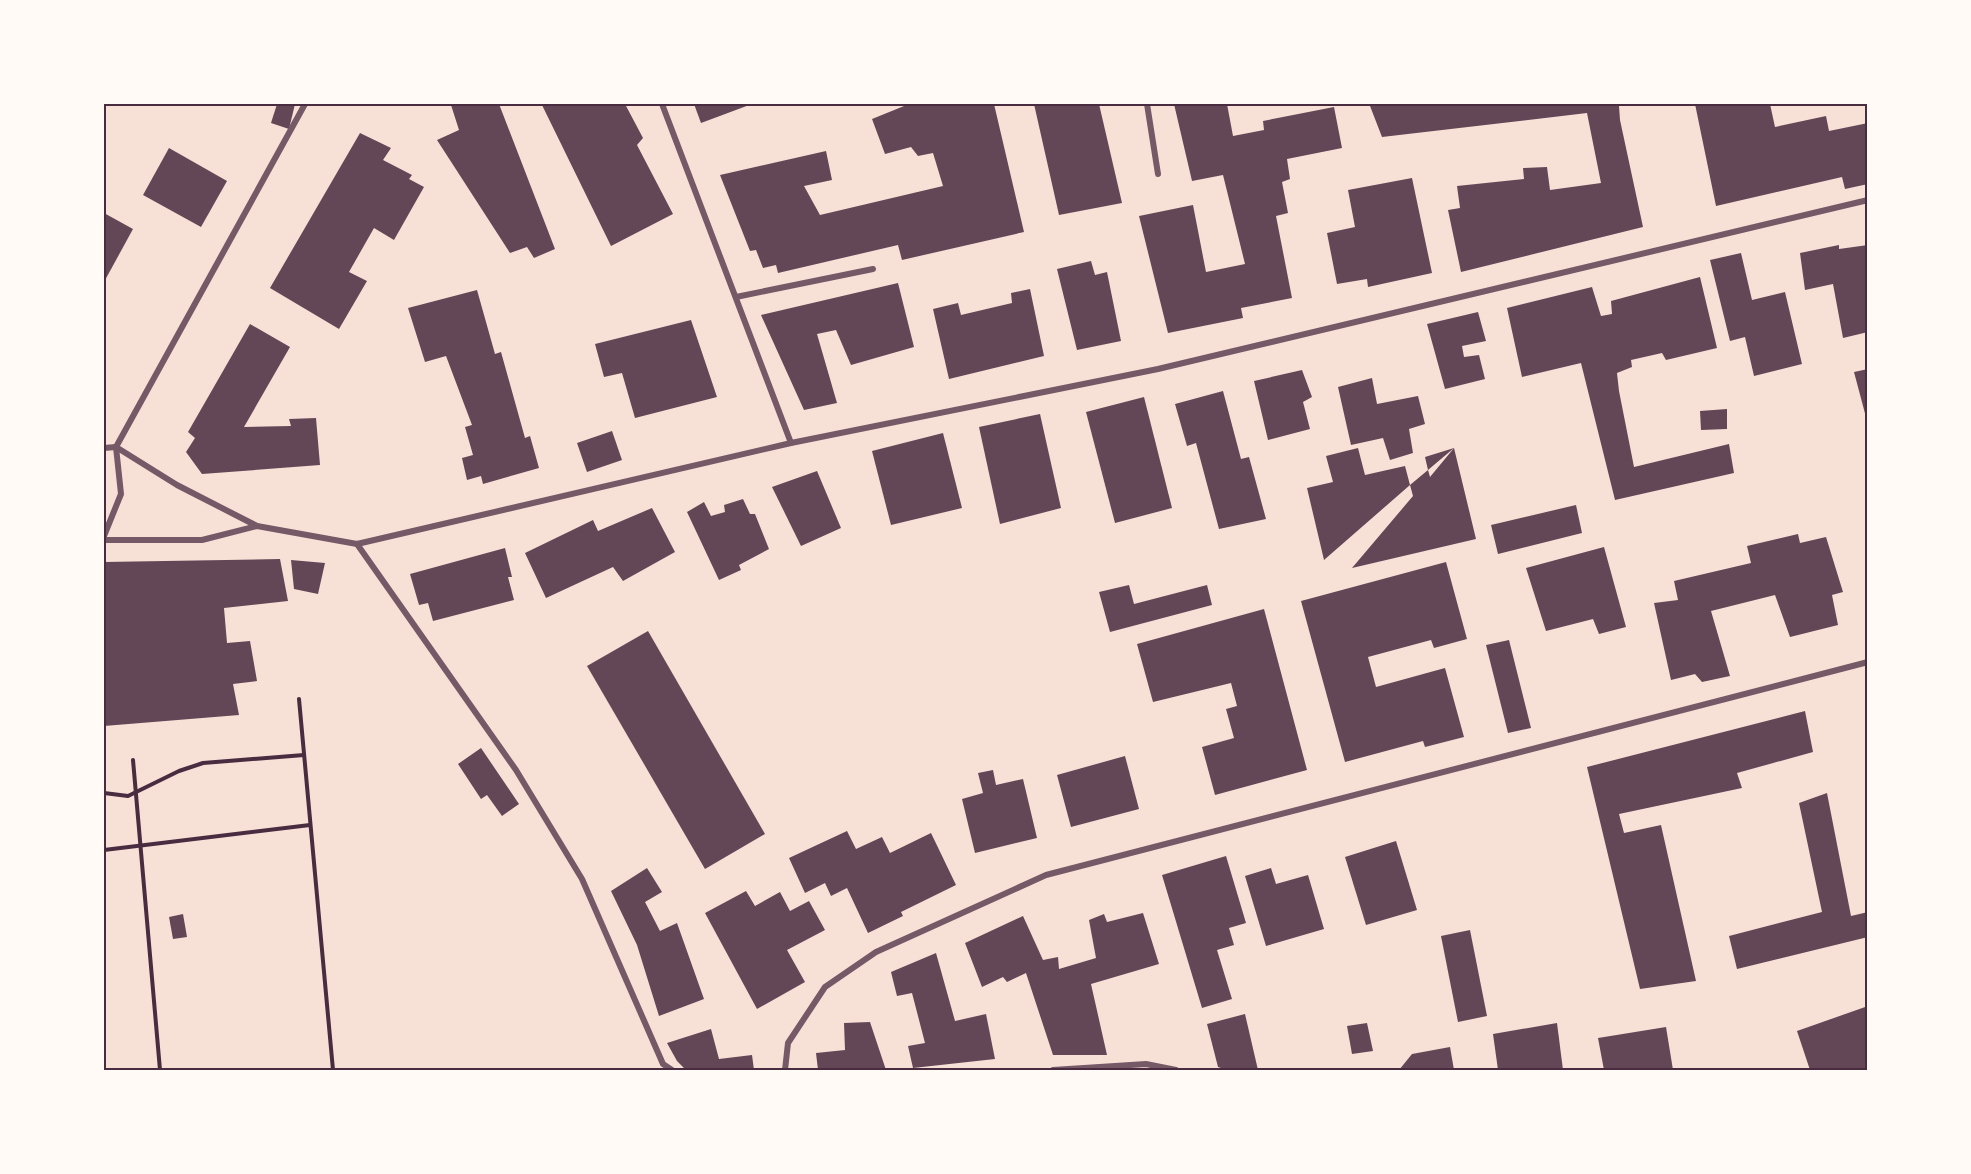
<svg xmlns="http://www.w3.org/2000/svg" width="1971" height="1174" font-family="Quicksand,sans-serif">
<rect width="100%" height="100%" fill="#f7e1d7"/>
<g fill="#644757">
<polygon points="277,104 295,104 289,129 271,123"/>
<polygon points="455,104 499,104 555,249 534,258 527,247 510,253 437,140 459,130 451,105"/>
<polygon points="625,104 643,138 637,145 673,214 611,246 542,105"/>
<polygon points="694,104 752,104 701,123"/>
<polygon points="909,104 994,104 1024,232 902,260 898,245 778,273 776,265 763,268 756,250 750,251 720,175 826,151 832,180 804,186 820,215 943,186 933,153 918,156 911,147 885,154 872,119"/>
<polygon points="1034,104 1099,104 1122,203 1059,215"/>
<polygon points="1174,104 1227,104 1233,136 1264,130 1263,121 1334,107 1342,148 1287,159 1290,179 1282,182 1288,213 1276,216 1292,298 1241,308 1243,318 1168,333 1139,216 1193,205 1206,272 1245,264 1223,175 1192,181"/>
<polygon points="1374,104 1629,104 1619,106 1620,120 1643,227 1461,272 1448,210 1460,208 1457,186 1524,179 1523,168 1547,167 1550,190 1601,183 1587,113 1382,137 1370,106"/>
<polygon points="1695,104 1770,104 1775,127 1826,116 1829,131 1868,123 1868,184 1845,189 1842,177 1716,206"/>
<polygon points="360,133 391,148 383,160 412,175 409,179 424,187 394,240 374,228 349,272 367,281 339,329 270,288"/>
<polygon points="169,148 227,181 201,227 143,195"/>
<polygon points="1412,178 1432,273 1368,287 1367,279 1337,284 1327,233 1355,227 1348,190"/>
<polygon points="104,213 133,229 104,282"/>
<polygon points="1839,245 1839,249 1868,245 1868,332 1843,338 1833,284 1805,290 1800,253"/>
<polygon points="1741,253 1752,300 1785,292 1802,364 1754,376 1745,337 1730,341 1710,260"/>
<polygon points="1091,261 1095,275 1107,272 1121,341 1077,350 1057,269"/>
<polygon points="1700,277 1717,348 1666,360 1662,353 1631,360 1632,367 1617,373 1619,391 1634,467 1729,444 1734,473 1615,500 1581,363 1522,377 1507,308 1592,287 1601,316 1612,314 1611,301"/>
<polygon points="898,283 914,347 851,365 836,330 817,334 837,403 804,410 761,315"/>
<polygon points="1030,289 1044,356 949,379 933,309 958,303 961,315 1012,303 1011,293"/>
<polygon points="477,290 495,354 501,352 525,438 530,436 539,468 483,484 481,476 467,480 462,458 473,455 465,427 472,425 446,356 425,362 408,308"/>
<polygon points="1478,312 1486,341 1462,346 1464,357 1479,355 1485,379 1445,389 1427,324"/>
<polygon points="691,320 717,397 635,418 622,373 604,377 595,344"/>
<polygon points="250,324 290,347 244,427 291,426 289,419 316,418 320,465 202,474 186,452 195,438 188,432"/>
<polygon points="1868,369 1868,421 1867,421 1854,372"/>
<polygon points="1302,370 1312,397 1303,402 1310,429 1268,440 1254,381"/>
<polygon points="1372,378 1377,404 1418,396 1425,424 1409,429 1413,453 1390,460 1383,438 1351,445 1338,387"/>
<polygon points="1223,391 1241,459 1249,457 1266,519 1219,529 1196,443 1187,446 1175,404"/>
<polygon points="1144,397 1172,508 1115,523 1086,412"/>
<polygon points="1727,409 1727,429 1701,430 1700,411"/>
<polygon points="1040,414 1061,508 1000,524 979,427"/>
<polygon points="612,431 622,460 587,472 577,443"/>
<polygon points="943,433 962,508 891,525 872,451"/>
<polygon points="1358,448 1365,475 1405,466 1410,485 1324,560 1307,488 1333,482 1326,456"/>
<polygon points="1454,448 1428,470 1430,477 1454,448 1476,539 1352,568 1413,496 1410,485 1428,470 1425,457"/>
<polygon points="817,471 841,528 801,546 772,487"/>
<polygon points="743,499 750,514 755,514 769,549 739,565 741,570 719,580 687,512 704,502 711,516 725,512 724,505"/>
<polygon points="1576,505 1582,533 1498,554 1491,525"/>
<polygon points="652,508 675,552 623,581 613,567 546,598 525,553 593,520 598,531"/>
<polygon points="1798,534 1800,543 1826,537 1843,592 1832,595 1838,625 1790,637 1775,595 1711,611 1730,676 1702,682 1695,674 1671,680 1654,603 1678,600 1674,581 1751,563 1747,546"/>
<polygon points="1604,547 1626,627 1599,634 1593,619 1546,631 1526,568"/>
<polygon points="505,548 512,577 508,577 514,600 433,621 428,603 419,605 410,574"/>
<polygon points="280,559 288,601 224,608 227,643 250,641 257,681 233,684 239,715 104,726 104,562"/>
<polygon points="291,560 325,563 318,594 294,589"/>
<polygon points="1446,562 1467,639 1434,648 1431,640 1368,657 1376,687 1445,668 1464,737 1425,747 1423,741 1345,762 1301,601"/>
<polygon points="1129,585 1134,604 1207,585 1212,605 1110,632 1099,592"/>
<polygon points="1264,609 1307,770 1215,795 1202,747 1234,738 1226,709 1237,706 1231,683 1153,702 1137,644"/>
<polygon points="648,631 765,834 705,869 587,666"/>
<polygon points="1509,640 1531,728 1508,733 1486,645"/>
<polygon points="1805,711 1813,752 1737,773 1742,788 1619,814 1624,833 1661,825 1696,981 1640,989 1587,767"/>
<polygon points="481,748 519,804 502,816 487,795 481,799 458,764"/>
<polygon points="1125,756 1139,809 1071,827 1057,775"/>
<polygon points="993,770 996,785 1023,779 1037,838 975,853 962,799 983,793 978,773"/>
<polygon points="1827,793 1851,916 1868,912 1868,937 1737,969 1729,936 1822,912 1799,803"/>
<polygon points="847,831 856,849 882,837 890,853 931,833 956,885 901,912 903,916 868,933 847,888 831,896 825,883 805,893 789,858"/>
<polygon points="1396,841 1417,910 1366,925 1345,857"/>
<polygon points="1226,856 1246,923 1229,928 1234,945 1217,950 1232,999 1202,1008 1162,875"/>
<polygon points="647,868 662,892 645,902 660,931 677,923 704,999 659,1016 637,945 611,891"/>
<polygon points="1271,868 1276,884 1308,875 1324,929 1266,946 1245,876"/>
<polygon points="746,891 755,906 780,892 790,911 809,901 825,930 787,950 805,982 757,1009 705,913"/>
<polygon points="1143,913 1159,964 1091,984 1107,1055 1053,1055 1026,973 1007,982 1003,977 982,987 965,943 1023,916 1043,960 1058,957 1059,969 1096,958 1089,920 1104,914 1107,922"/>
<polygon points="183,914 187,937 173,939 169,917"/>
<polygon points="1470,930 1487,1016 1458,1022 1441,936"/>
<polygon points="936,953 955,1021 986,1014 995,1059 913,1068 908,1046 925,1043 912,993 897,996 891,972"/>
<polygon points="1868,1006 1868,1070 1810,1070 1797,1031"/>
<polygon points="1245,1014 1258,1070 1227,1070 1218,1067 1207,1024"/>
<polygon points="870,1022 886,1070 818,1070 816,1053 845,1050 844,1023"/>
<polygon points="1367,1023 1373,1051 1352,1054 1347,1026"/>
<polygon points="1557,1023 1563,1070 1498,1070 1493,1034"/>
<polygon points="1666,1027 1673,1070 1604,1070 1598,1038"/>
<polygon points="711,1029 719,1059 752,1055 754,1070 686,1070 677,1061 667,1043"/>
<polygon points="1450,1047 1454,1070 1399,1070 1412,1054"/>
</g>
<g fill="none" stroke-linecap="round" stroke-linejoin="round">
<g stroke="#4a2c40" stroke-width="4">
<polyline points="299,699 333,1070"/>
<polyline points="133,760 160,1070"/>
<polyline points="104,793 128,796 179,771 203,763 304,755"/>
<polyline points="104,850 310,825"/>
</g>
<g stroke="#755966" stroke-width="6">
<polyline points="662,104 791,443"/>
<polyline points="1147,104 1158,174"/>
<polyline points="736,297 873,269"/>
<polyline points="116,447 177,485 257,526 357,544 791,443 1158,369 1868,200"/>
<polyline points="116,447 305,104"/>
<polyline points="104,448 116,447"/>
<polyline points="104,536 121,494 116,447"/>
<polyline points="104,540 202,540 257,526"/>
<polyline points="357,544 516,770 582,879 663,1064 672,1070"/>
<polyline points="785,1070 788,1043 825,987 876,952 1046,875 1868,662"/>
<polyline points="1053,1070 1146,1064 1176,1070"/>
</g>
</g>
<rect width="1971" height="1174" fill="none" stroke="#fffaf5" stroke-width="210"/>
<rect x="105" y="105" width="1761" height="964" fill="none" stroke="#4a2c40" stroke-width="2"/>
</svg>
